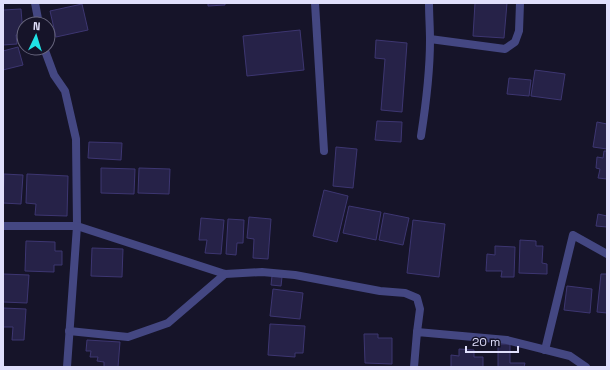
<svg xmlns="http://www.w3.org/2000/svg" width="610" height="370" font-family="'Space Grotesk',sans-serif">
<rect width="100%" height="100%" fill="#161429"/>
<g fill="#262248" stroke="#3d3671">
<polygon points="208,3 225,3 225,5 208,6"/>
<polygon points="475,3 507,3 504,38 473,36"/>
<polygon points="82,4 88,30 56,37 50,11"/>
<polygon points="21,9 23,35 16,35 17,44 3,45 3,10"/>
<polygon points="300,30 304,70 247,76 243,36"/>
<polygon points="376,40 407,43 402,112 381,110 385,59 375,58"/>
<polygon points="18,47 23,65 3,70 3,51"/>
<polygon points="535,70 565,74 561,100 531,96"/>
<polygon points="509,78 531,80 529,96 507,94"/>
<polygon points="377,121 402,122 401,142 375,140"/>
<polygon points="597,122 607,124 607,149 593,147"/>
<polygon points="89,142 122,143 121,160 88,158"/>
<polygon points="336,147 357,149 353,188 333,186"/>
<polygon points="604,151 607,151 607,179 598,178 600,169 596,168 597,157 603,158"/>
<polygon points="101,168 135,169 134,194 101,193"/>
<polygon points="139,168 170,169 169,194 138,193"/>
<polygon points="4,174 23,175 21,204 3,203"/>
<polygon points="27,174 68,176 67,216 35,215 36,204 26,203"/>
<polygon points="324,190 348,196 337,242 313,236"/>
<polygon points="349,206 381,212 376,240 343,233"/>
<polygon points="384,213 409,218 403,245 379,240"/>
<polygon points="598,214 607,216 607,227 596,226"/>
<polygon points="249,217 271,219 268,259 253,258 254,239 247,238"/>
<polygon points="201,218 224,220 221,254 205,253 207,240 199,240"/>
<polygon points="228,219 244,220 243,243 237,243 236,255 226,254"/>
<polygon points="413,220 445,224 439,277 407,273"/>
<polygon points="520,240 536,241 536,246 543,246 542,263 547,264 547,274 519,273"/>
<polygon points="26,241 55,242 55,251 62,251 62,265 54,265 54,272 25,271"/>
<polygon points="495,246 515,247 514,277 501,277 502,271 486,271 487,254 495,255"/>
<polygon points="92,248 123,249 122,277 91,276"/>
<polygon points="3,274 29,275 27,303 3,302"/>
<polygon points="601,274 607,274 607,313 597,312"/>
<polygon points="272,276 282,277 281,286 271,285"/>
<polygon points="567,286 592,289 590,313 564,310"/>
<polygon points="273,289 303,293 300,319 270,316"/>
<polygon points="3,308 26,309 24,340 12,340 13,327 3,327"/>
<polygon points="270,324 305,326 303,353 295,353 295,357 268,355"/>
<polygon points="364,334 378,334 378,338 392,338 392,364 365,363"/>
<polygon points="87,340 120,342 118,367 104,367 104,362 97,361 98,357 90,357 91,351 86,351"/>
<polygon points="498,344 510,344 510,363 525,363 524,367 498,367"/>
<polygon points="459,349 474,350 474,357 483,357 483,367 451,367 451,355 459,356"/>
</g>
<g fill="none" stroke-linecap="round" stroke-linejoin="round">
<g stroke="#444782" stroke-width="8">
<polyline points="35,3 39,24"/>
<polyline points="315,3 324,151"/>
<polyline points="430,39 505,49 515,42 519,31 520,3"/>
<polyline points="44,48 54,75 65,91 76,139 77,226 67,367"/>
<path d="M421 136C426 104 430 72 430 40 430 28 429 15 429 3"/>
<polyline points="3,226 77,226 225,274 262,272 295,275 380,291 405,293 417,298 420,309 417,332"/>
<polyline points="69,331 128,337 168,323 225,274"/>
<polyline points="545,350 573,235 607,254"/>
<polyline points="414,367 417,332 507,340 570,356 586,367"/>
</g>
</g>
<rect width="610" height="370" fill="none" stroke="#e0dffb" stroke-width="8"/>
<g transform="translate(36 36) rotate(4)"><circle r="19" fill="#161429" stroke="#67657d"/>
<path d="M0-3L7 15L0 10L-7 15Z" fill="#20e2e6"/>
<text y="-6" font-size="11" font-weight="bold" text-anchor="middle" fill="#e0dffb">N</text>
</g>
<path d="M466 346v6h52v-6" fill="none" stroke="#e0dffb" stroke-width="2"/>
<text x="472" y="346" font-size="12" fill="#e0dffb" stroke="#161429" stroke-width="3" paint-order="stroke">20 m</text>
</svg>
